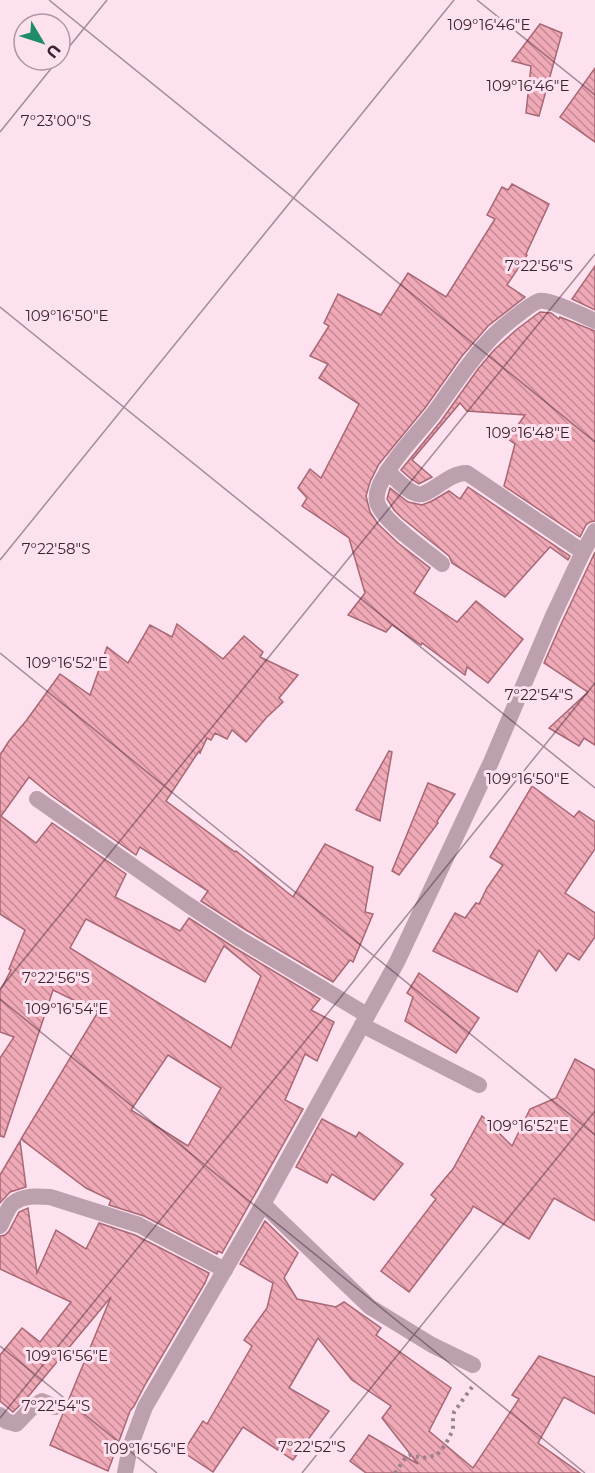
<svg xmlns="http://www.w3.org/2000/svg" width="595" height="1473" font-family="Montserrat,sans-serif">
<defs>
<pattern id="building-back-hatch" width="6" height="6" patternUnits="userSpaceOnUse" patternTransform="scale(1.5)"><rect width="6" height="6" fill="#f0a9b6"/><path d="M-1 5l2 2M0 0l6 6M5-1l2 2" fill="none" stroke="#c48994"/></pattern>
</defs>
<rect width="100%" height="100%" fill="#fde1ef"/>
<g fill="url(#building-back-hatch)" stroke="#a86774" stroke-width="1.5" fill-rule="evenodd">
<polygon points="540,24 562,33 539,116 526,113 531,66 512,61"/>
<polygon points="595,68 595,142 560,117"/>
<polygon points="512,184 549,204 526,254 527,255 507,285 525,297 488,326 462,356 425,408 379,464 370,482 366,496 370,512 378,524 398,543 430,568 414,593 457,622 476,601 523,639 488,683 467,667 465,675 422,643 421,645 392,625 386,632 348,615 365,593 349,538 302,506 307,498 298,488 310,469 321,478 359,404 319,378 328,364 310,356 329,326 324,323 338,294 381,315 408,273 446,297 495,219 487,215 502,187 508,190"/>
<polygon points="595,266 595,310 572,299"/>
<polygon points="540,312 551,313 559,319 560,317 595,331 595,521 590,522 586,525 580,537 504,486 515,444 508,439 525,415 467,411 460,403 412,460 432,477 419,484 411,479 401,470 441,421 478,369 494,350 516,330"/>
<polygon points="468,487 570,556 568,560 550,547 505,597 452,563 449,556 402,518 394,510 387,499 390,488 408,502 422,505 432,501 449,491 460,499"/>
<polygon points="595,552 595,745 584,738 579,746 549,728 588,692 544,663 562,622"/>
<path d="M177 624 223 659 244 636 263 652 260 657 298 675 279 698 283 702 266 718 246 742 232 730 227 739 215 733 211 740 207 738 200 753 199 751 166 801 235 852 236 851 293 897 325 844 373 867 365 912 373 914 353 962 350 960 333 982 246 930 201 901 208 891 140 847 136 855 52 796 29 777 1 816 36 843 52 823 126 874 115 897 180 931 189 918 235 948 320 999 311 1010 334 1022 317 1061 305 1054 285 1100 303 1109 222 1253 218 1251 217 1254 144 1216 109 1205 111 1200 86 1188 21 1139 98 1012 53 990 4 1137 0 1136V1058L14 1037 0 1032V991L11 970 9 969 25 930 0 914V755L9 741 26 721 60 674 90 695 107 647 128 663 150 625 172 637ZM86 919 205 982 224 946 261 976 231 1048 70 948ZM168 1055 221 1088 188 1146 131 1110Z"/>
<polygon points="389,751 392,752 380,821 356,810"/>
<polygon points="428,783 455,794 437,821 438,823 399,875 392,871"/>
<polygon points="532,786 574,817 579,811 595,822 595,849 565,893 595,913 595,937 579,960 568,953 556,971 539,950 517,992 433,951 455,913 465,918 476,903 479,904 487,888 503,865 490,857"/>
<polygon points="419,973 479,1018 456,1053 405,1021 413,997 407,993"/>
<polygon points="575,1059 595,1070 595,1221 554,1198 529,1239 473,1206 471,1211 409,1292 381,1271 436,1199 431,1195 453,1169 482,1116 512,1146 530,1109 556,1098"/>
<polygon points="322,1119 356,1137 359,1132 403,1164 374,1200 332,1174 327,1183 296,1167"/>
<polygon points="20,1141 26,1187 10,1192 0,1203 0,1175"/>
<polygon points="28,1208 37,1273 56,1230 86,1249 99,1223 135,1235 209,1273 205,1283 146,1383 134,1406 130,1411 108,1471 50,1445 111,1297 27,1398 13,1412 0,1401 0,1355 22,1328 40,1342 71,1302 0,1269 0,1236 5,1235 9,1231 19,1212"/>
<polygon points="265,1221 298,1253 284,1278 297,1299 336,1307 344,1302 381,1328 376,1335 451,1388 429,1431 473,1468 519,1399 512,1395 539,1356 595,1377 595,1414 564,1397 538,1443 580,1473 366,1473 350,1461 369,1435 418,1464 382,1418 391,1406 352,1380 318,1338 289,1388 329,1411 293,1460 243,1427 213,1472 183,1452 203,1421 207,1424 252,1346 244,1340 267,1308 273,1283 240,1264"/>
</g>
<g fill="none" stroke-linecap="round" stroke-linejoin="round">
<polyline stroke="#9c828f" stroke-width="4" stroke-dasharray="3 4.5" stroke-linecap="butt" points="395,1473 406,1457 410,1455 423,1458 437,1455 445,1445 453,1430 453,1418 454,1412 472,1387"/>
<g stroke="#bda0ae" stroke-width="16">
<path d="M387 471C396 479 406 491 417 494 429 498 448 472 467 473L583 552"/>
<path d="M442 564C428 552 379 519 377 501 375 491 382 480 387 472 400 451 418 433 433 414 453 387 471 358 495 334 501 328 531 303 539 301 551 299 583 316 595 321"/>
<polyline points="37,799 187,904 240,939 367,1015"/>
<polyline points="362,1025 479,1085"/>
<polyline points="263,1204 370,1307 432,1345 473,1365"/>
<path d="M0 1226C4 1219 7 1209 12 1204 23 1195 37 1196 50 1197L139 1225 225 1270"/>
<path d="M0 1415 6 1421 16 1424C25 1416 31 1406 42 1401L55 1407"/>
<polyline points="125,1473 130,1447 145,1407 263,1204 397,962 491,762 552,618 583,552 595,531"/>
</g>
</g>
<path fill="none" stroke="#3c2330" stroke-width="1.5" stroke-opacity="0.45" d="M49 0 595 442M477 0 595 95M60 58 107 0M0 132 58 60M0 307 595 788M0 560 454 0M0 653 595 1135M0 989 595 254M0 999 585 1473M0 1346 157 1473M0 1418 595 683M302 1473 595 1111"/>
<g font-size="15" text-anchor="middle" fill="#3c2330" stroke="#fde1ef" stroke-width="6" stroke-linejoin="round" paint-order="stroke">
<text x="489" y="30">109°16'46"E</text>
<text x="528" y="91">109°16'46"E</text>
<text x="56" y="126">7°23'00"S</text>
<text x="539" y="271">7°22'56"S</text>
<text x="67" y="321">109°16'50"E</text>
<text x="528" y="438">109°16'48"E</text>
<text x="56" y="554">7°22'58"S</text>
<text x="67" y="668">109°16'52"E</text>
<text x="539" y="700">7°22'54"S</text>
<text x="528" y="784">109°16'50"E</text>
<text x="56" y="983">7°22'56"S</text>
<text x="67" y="1014">109°16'54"E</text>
<text x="528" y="1131">109°16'52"E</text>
<text x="67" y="1361">109°16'56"E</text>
<text x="56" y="1411">7°22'54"S</text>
<text x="312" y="1452">7°22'52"S</text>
<text x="145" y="1454">109°16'56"E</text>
</g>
<g transform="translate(42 42) rotate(129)"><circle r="28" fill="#fde1ef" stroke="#b095a3" stroke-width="1.5"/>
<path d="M0-4.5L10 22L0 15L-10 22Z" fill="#1e8b69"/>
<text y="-9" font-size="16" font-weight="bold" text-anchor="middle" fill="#3c2330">U</text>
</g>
</svg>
